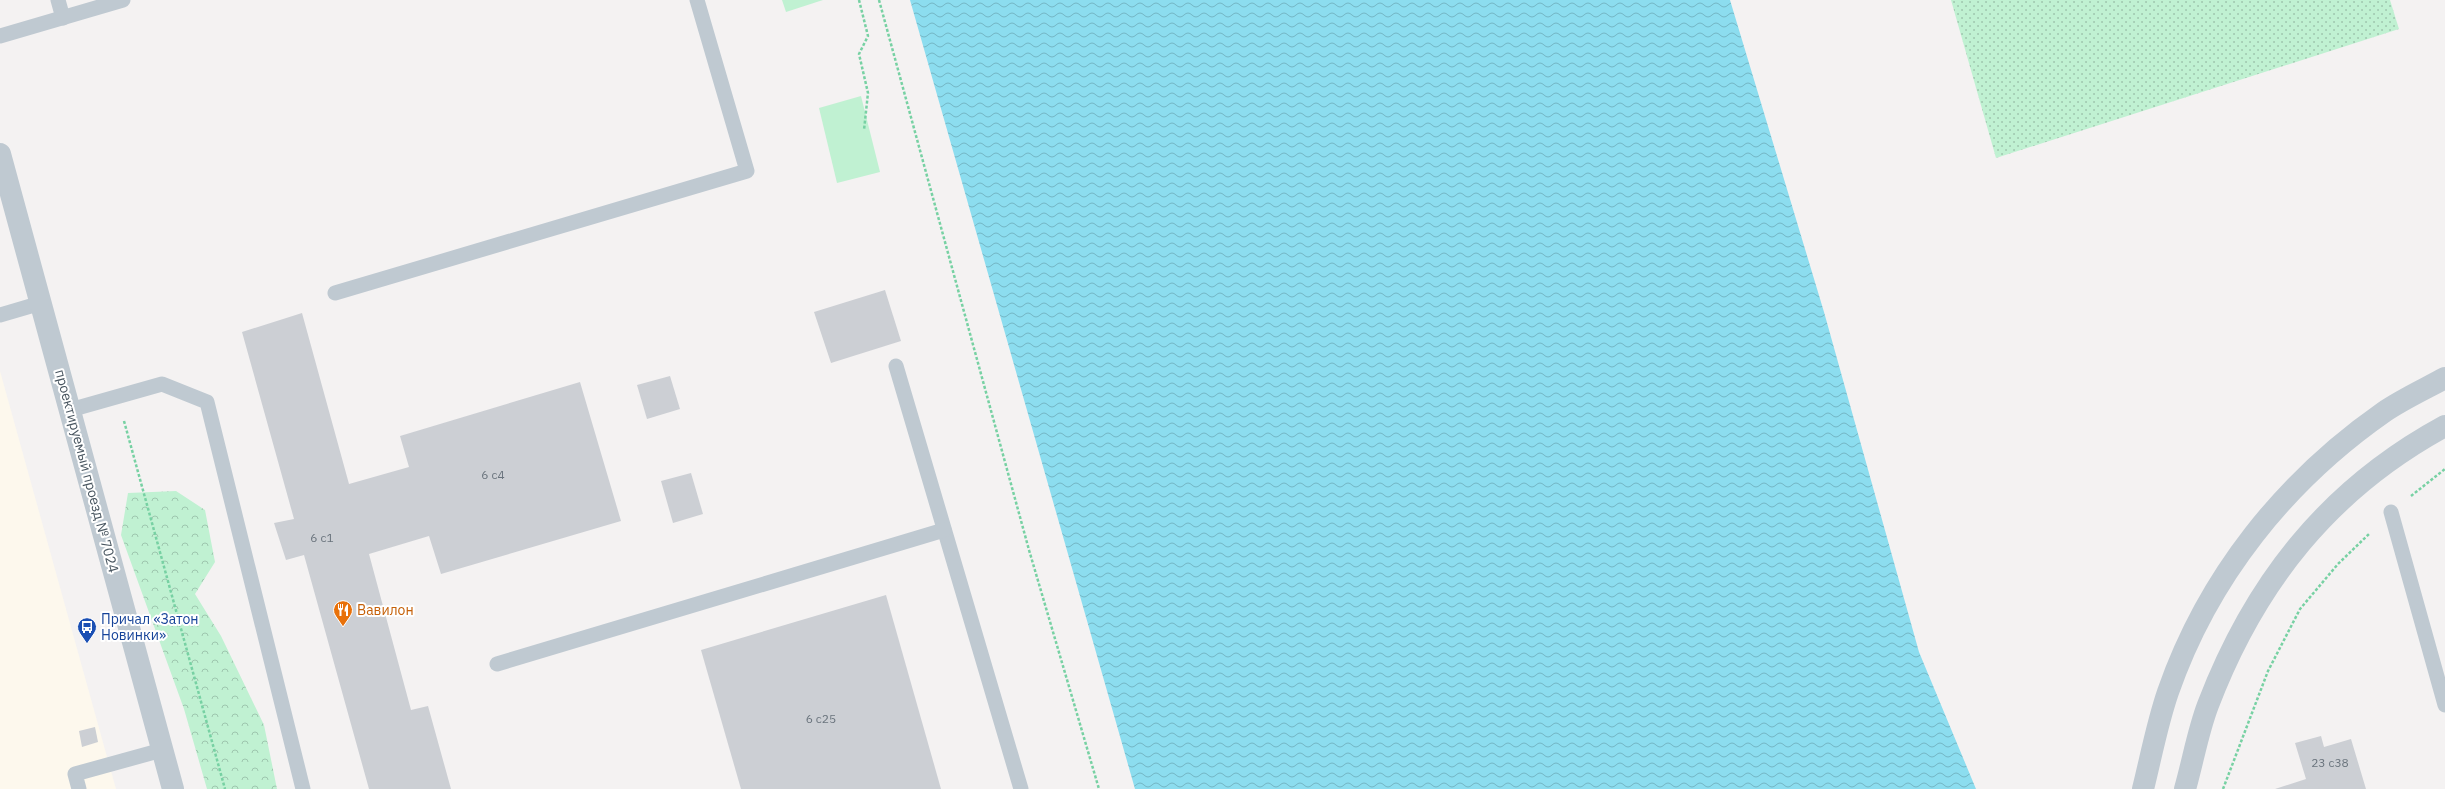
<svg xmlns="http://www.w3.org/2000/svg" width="2445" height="789" font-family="'IBM Plex Sans',sans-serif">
<defs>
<pattern id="grass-dots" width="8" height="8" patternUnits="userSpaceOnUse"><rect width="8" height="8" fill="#c0f1d2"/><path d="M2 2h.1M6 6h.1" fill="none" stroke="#9ec6ae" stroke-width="1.8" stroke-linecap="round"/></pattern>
<pattern id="forest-crowns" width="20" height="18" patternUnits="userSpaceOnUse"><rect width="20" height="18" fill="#c0f1d2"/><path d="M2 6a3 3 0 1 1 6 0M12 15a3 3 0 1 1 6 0" fill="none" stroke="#9ec6ae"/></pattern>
<pattern id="water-waves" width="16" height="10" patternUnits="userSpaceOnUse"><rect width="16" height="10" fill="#8cddef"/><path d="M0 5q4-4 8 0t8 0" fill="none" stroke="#74b6c5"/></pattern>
</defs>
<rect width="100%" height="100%" fill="#f4f2f2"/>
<polygon fill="#fdf8ed" points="0,371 104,746 116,789 0,789"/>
<polygon fill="url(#grass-dots)" points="1951,0 2390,0 2399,29 1996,158"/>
<polygon fill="url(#forest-crowns)" points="176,491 205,510 215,562 195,594 221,636 264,725 277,789 207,789 184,709 121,535 128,493"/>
<g fill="#c0f1d2">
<polygon points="782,0 823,0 786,12"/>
<polygon points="861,96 880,172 837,183 819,108"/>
</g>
<polygon fill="url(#water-waves)" points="910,0 1730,0 1824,312 1919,652 1976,789 1135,789"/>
<g fill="#cccfd4">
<polygon points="885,290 901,341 831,363 814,312"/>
<polygon points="302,313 349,484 409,467 400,436 580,382 621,521 441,574 429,536 369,554 411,710 428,706 451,789 369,789 304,555 286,560 274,523 294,519 242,332"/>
<polygon points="670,376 680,409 647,419 637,385"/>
<polygon points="691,473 703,514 673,523 661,481"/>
<polygon points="886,595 941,789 741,789 701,650"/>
<polygon points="95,727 98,742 82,747 79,731"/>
<polygon points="2321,736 2324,747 2351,739 2366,789 2275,789 2306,779 2295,743"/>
</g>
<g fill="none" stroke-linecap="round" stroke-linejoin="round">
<g stroke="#77d1a3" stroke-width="2.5" stroke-dasharray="3 2" stroke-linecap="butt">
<polyline points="859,0 868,36 859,54 868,93 864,130"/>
<polyline points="879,0 1029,550 1099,789"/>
<polyline points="124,421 225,789"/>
<polyline points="2411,496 2445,469"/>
<polyline points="2223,789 2268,671 2300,609 2338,564 2370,533"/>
</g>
<g stroke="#bfc9d1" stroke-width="15">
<polyline points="58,0 63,18"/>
<polyline points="0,36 123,0"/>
<polyline points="335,293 747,171 697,0"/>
<polyline points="0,315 41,303"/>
<polyline points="896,366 1021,789"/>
<polyline points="70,410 162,384 207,402 303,789"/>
<polyline points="2391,512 2445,705"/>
<polyline points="497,664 944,530"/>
<polyline points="79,789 75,774 162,750"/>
</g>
<g stroke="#bfc9d1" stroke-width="22">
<polyline points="0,154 173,789"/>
<path d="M2143 789C2151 757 2157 724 2168 692 2208 577 2285 481 2384 412 2403 399 2425 389 2445 378"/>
<path d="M2185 789C2193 761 2198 731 2208 705 2255 582 2329 489 2445 426"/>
</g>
</g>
<defs>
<symbol id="restaurant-pin" viewBox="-11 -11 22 30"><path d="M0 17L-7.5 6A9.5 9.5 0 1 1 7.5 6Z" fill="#e8710a" stroke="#fff"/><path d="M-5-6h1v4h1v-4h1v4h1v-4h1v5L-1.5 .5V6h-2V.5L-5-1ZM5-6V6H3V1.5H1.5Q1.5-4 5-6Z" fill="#fff"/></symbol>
<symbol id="bus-pin" viewBox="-11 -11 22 30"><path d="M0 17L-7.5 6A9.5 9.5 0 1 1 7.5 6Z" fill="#1a4fb4" stroke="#fff"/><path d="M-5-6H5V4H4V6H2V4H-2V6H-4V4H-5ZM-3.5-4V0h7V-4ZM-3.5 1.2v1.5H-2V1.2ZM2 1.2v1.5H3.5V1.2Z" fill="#fff"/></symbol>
</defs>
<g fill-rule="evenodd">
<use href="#restaurant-pin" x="332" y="599" width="22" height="30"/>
<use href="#bus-pin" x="76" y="616" width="22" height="30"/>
</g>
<g text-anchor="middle" stroke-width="4" stroke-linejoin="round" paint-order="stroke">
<g font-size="12" fill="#6a747d">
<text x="493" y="479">6 с4</text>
<text x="322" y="542">6 с1</text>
<text x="821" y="723">6 с25</text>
<text x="2330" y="767">23 с38</text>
</g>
<g font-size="14" fill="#495660" stroke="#fff">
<text transform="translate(87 471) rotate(75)" y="5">проектируемый проезд № 7024</text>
</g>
<g font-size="14" fill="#c56008" stroke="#fff" text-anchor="start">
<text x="357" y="615">Вавилон</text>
</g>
<g font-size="14" fill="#164399" stroke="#fff" text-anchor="start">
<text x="101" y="624">Причал «Затон<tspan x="101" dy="16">Новинки»</tspan></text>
</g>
</g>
</svg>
